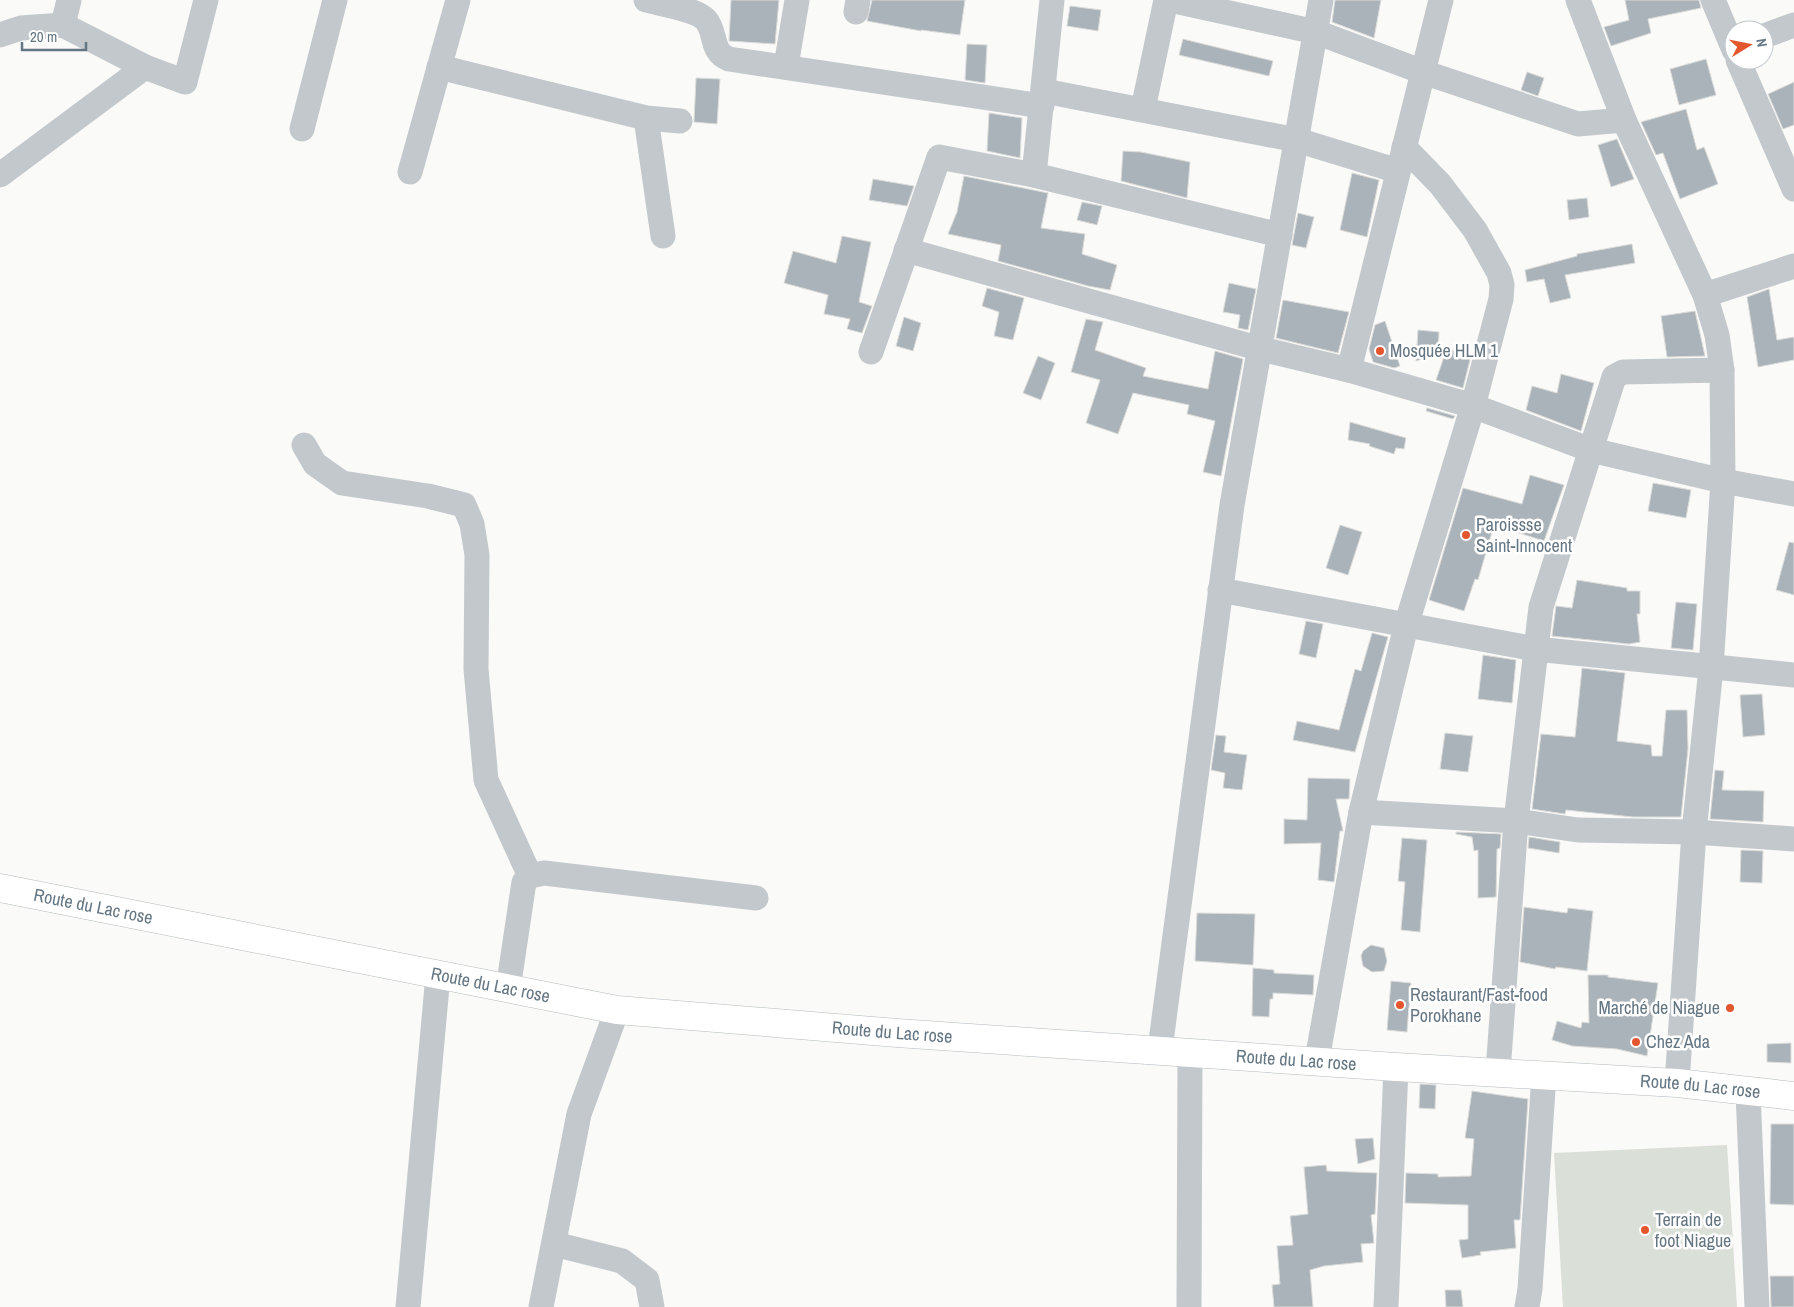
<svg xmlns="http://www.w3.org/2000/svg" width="1794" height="1307" font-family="'Archivo Narrow',sans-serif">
<rect width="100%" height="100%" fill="#fafaf8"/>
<polygon fill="#dadfd7" points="1727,1145 1737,1307 1563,1307 1554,1153"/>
<g fill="#aab3b9" stroke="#dcdcda">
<polygon points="731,0 779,0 775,44 729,41"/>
<polygon points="872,0 965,0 960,35 921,30 921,31 867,21"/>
<polygon points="1335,0 1381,0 1374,38 1332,22"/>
<polygon points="1625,0 1699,0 1701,8 1648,19 1651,33 1611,46 1604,27 1629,20"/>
<polygon points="1070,6 1101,10 1098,31 1067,26"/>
<polygon points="1183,39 1273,61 1269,76 1179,55"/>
<polygon points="967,44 987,45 985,83 965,80"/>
<polygon points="1706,59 1716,95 1679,105 1670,69"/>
<polygon points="1527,72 1544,78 1538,96 1521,90"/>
<polygon points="696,78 720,79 717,124 694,122"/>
<polygon points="1794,82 1794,125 1783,129 1768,94"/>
<polygon points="1686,109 1697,150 1704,147 1718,184 1680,199 1663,153 1656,155 1641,122"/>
<polygon points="989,113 1022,118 1020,158 987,151"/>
<polygon points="1617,139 1634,179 1611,187 1598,145"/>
<polygon points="1123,151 1141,152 1190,162 1187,198 1121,181"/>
<polygon points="1352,173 1379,180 1367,237 1340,230"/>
<polygon points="964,176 1048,193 1041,228 1085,234 1082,254 1117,265 1110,290 1088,286 998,261 1001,245 948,234 957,212"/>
<polygon points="873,179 914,186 907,206 869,200"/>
<polygon points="1587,198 1589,217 1569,220 1567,200"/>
<polygon points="1082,202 1102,206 1097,225 1077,220"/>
<polygon points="1298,213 1314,217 1306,248 1292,245"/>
<polygon points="842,236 871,242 859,302 872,306 862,333 847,329 850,319 824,314 828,295 784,283 793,251 836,263"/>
<polygon points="1632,244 1635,263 1565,275 1571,298 1550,303 1544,279 1527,282 1525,270 1577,256 1577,254"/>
<polygon points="1229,283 1256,289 1248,330 1238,328 1240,315 1223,312"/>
<polygon points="987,288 1024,298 1013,340 994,336 999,312 982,306"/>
<polygon points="1769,289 1777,340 1794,337 1794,360 1758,367 1747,297"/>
<polygon points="1283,300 1349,312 1338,353 1276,338"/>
<polygon points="1695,311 1705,356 1667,357 1661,316"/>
<polygon points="904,317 921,323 913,351 896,346"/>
<polygon points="1086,319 1103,322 1095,350 1146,368 1143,376 1208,389 1215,351 1243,359 1221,476 1203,472 1215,421 1187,414 1189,405 1133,393 1118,434 1086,423 1100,380 1071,372"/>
<polygon points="1385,321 1400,366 1394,368 1373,362 1369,349 1375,325"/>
<polygon points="1418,330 1439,332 1438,354 1416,361"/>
<polygon points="1447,348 1471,356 1463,388 1436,380"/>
<polygon points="1038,356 1055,363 1041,400 1023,393"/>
<polygon points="1561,374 1594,383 1581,431 1526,410 1532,386 1557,393"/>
<polygon points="1427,408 1455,416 1453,419 1426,411"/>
<polygon points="1350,422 1406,438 1404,449 1396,448 1394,454 1369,446 1370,444 1348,440"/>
<polygon points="1530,475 1564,485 1544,541 1494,525 1478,580 1475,579 1464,611 1429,600 1463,488 1522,504"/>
<polygon points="1653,483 1691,490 1686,518 1648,511"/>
<polygon points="1340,525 1362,532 1348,575 1326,568"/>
<polygon points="1789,542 1794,543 1794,595 1776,590"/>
<polygon points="1577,580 1627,588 1627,591 1640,591 1640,614 1637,614 1640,642 1629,644 1552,636 1556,606 1572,608"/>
<polygon points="1676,602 1697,604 1693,650 1671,648"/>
<polygon points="1306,621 1323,624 1316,658 1299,654"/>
<polygon points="1372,633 1388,637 1355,752 1293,740 1297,721 1339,730 1355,669 1361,671"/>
<polygon points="1483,655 1516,660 1512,703 1478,699"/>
<polygon points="1582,668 1625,673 1617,741 1651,745 1652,756 1662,756 1666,710 1687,710 1688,749 1681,817 1633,817 1566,810 1565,814 1532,809 1541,734 1575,737"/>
<polygon points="1762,694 1765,735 1743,737 1740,695"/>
<polygon points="1445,733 1473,736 1468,772 1440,769"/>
<polygon points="1216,735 1226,736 1224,752 1247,755 1242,790 1223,788 1225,773 1211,770"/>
<polygon points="1715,770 1724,771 1722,790 1764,791 1763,822 1710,819"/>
<polygon points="1308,778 1350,779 1349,799 1336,799 1343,831 1340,831 1334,882 1318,880 1321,843 1284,844 1284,819 1307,820"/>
<polygon points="1456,832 1501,834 1500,848 1497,849 1496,897 1478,898 1478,850 1474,851 1472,837 1456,834"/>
<polygon points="1529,837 1560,842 1559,853 1528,848"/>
<polygon points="1402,838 1427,840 1420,932 1401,930 1405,882 1398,881"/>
<polygon points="1741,850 1763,851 1762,883 1740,882"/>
<polygon points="1524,907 1567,913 1568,908 1593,911 1587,971 1556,967 1555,969 1520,962"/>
<polygon points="1197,913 1255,914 1253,965 1195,961"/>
<polygon points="1371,945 1384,948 1387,961 1384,971 1372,972 1363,966 1361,956 1363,951"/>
<polygon points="1253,968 1274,970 1274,973 1314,975 1313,995 1273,993 1273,999 1270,999 1269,1017 1252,1016"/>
<polygon points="1588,975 1608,975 1608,977 1658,983 1647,1056 1617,1049 1572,1046 1552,1040 1557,1021 1581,1028 1582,1022 1589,1023"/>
<polygon points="1391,981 1411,983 1407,1032 1387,1030"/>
<polygon points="1791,1043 1791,1063 1767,1062 1767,1044"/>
<polygon points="1420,1084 1436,1085 1435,1109 1419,1108"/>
<polygon points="1472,1091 1528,1099 1520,1220 1514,1220 1516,1248 1480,1252 1481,1255 1462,1258 1459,1240 1468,1239 1468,1205 1405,1203 1406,1173 1438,1174 1438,1177 1471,1176 1474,1139 1465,1138"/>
<polygon points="1771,1124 1794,1124 1794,1205 1770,1204"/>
<polygon points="1373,1138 1375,1159 1358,1164 1355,1139"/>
<polygon points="1326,1165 1327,1171 1377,1173 1375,1214 1371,1215 1374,1243 1361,1244 1363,1262 1324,1266 1310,1270 1313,1307 1274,1307 1272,1285 1280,1284 1277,1246 1293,1245 1290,1216 1308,1214 1304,1167"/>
<polygon points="1770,1276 1794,1276 1794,1307 1771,1307"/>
<polygon points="1445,1290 1461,1290 1463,1307 1446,1307"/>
</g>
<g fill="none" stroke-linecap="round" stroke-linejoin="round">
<defs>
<g id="secondary">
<path id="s1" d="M0 888 617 1010 897 1033 1396 1067 1677 1083 1794 1096"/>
</g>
</defs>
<use href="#secondary" stroke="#b3babf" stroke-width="29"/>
<g stroke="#c3c8cc" stroke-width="25">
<path d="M646 0C661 4 696 9 706 20 717 33 710 52 729 59L1042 106"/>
<polyline points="1170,0 1316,32 1423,72 1578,124 1624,120"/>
<polyline points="1578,0 1624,120 1705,295 1717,335 1722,370 1723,481 1711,668 1694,832 1677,1083"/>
<polyline points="1713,0 1734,50"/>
<polyline points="856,12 858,0"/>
<polyline points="63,25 145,67 185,82 206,0"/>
<polyline points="0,35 21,28 63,25 69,0"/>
<polyline points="1764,36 1794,25"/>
<polyline points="1738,60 1794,189"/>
<polyline points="786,66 797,0"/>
<polyline points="439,67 646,118 680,121"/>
<polyline points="1044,91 1297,140 1398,171"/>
<polyline points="1143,109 1166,0"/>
<polyline points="646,118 663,236"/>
<polyline points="302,129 335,0"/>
<polyline points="410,172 458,0"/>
<polyline points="0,175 145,67"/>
<polyline points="1034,175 1052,0"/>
<polyline points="906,250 1261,349 1349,370 1473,406 1591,450 1723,481 1794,494"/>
<polyline points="1705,295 1794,266"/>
<polyline points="871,352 939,157 1034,175 1280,235"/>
<polyline points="1349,370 1441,0"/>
<polyline points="304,445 315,464 342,483 428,496 464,505 472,524 477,555 476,669 486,780 530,876"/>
<polyline points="1220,590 1535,649 1794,675"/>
<polyline points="1361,812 1516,821 1578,830 1694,832 1794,839"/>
<polyline points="508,989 524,882 530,876 544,873 756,898"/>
<polyline points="1160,1049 1232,505 1321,0"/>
<polyline points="1317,1060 1361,812 1406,626 1473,406 1501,299 1502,285 1499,273 1475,230 1440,184 1404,147"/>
<polyline points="1498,1072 1516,821 1541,607 1614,377 1623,372 1722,370"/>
<polyline points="1748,1092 1757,1307"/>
<polyline points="554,1244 622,1261 647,1280 652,1307"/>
<polyline points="408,1307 438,975"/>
<polyline points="541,1307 579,1114 617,1010"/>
<polyline points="1189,1307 1190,1051"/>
<polyline points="1386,1307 1396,1067"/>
<polyline points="1527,1307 1530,1289 1544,1074"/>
</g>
<use href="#secondary" stroke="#fff" stroke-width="28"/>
</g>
<g fill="#e4572e" stroke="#fff" stroke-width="2">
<circle cx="1380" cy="351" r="5"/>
<circle cx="1466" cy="535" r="5"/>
<circle cx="1400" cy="1005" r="5"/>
<circle cx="1730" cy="1008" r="5"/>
<circle cx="1636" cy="1042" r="5"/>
<circle cx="1645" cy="1230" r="5"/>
</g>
<g text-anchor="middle" stroke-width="5" stroke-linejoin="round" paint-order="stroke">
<g font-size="18" fill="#657683" stroke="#fff" text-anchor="start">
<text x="1390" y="357">Mosquée HLM 1</text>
<text x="1476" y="531">Paroissse<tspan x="1476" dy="21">Saint-Innocent</tspan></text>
<text x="1410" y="1001">Restaurant/Fast-food<tspan x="1410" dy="21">Porokhane</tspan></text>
<text x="1720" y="1014" text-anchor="end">Marché de Niague</text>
<text x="1646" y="1048">Chez Ada</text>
<text x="1655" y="1226">Terrain de<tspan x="1655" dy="21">foot Niague</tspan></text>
</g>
<g font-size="18" fill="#657683" stroke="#fff">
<text dy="6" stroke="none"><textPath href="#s1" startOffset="95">Route du Lac rose</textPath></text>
<text dy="6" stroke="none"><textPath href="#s1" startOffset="500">Route du Lac rose</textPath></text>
<text dy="6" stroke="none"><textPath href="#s1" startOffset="905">Route du Lac rose</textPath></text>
<text dy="6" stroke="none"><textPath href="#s1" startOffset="1310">Route du Lac rose</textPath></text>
<text dy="6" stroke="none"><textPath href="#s1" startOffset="1715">Route du Lac rose</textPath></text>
</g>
</g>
<g transform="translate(1749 45) rotate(80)"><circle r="24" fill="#ffffff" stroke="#c1c8cd"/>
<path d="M0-4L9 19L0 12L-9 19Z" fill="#e4572e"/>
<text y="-8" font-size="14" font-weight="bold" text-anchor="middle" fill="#657683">N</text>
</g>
<path d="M22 42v8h64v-8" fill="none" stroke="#657683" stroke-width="2.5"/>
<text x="30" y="42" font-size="15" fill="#657683" stroke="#ffffff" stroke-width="4" paint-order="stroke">20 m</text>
</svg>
